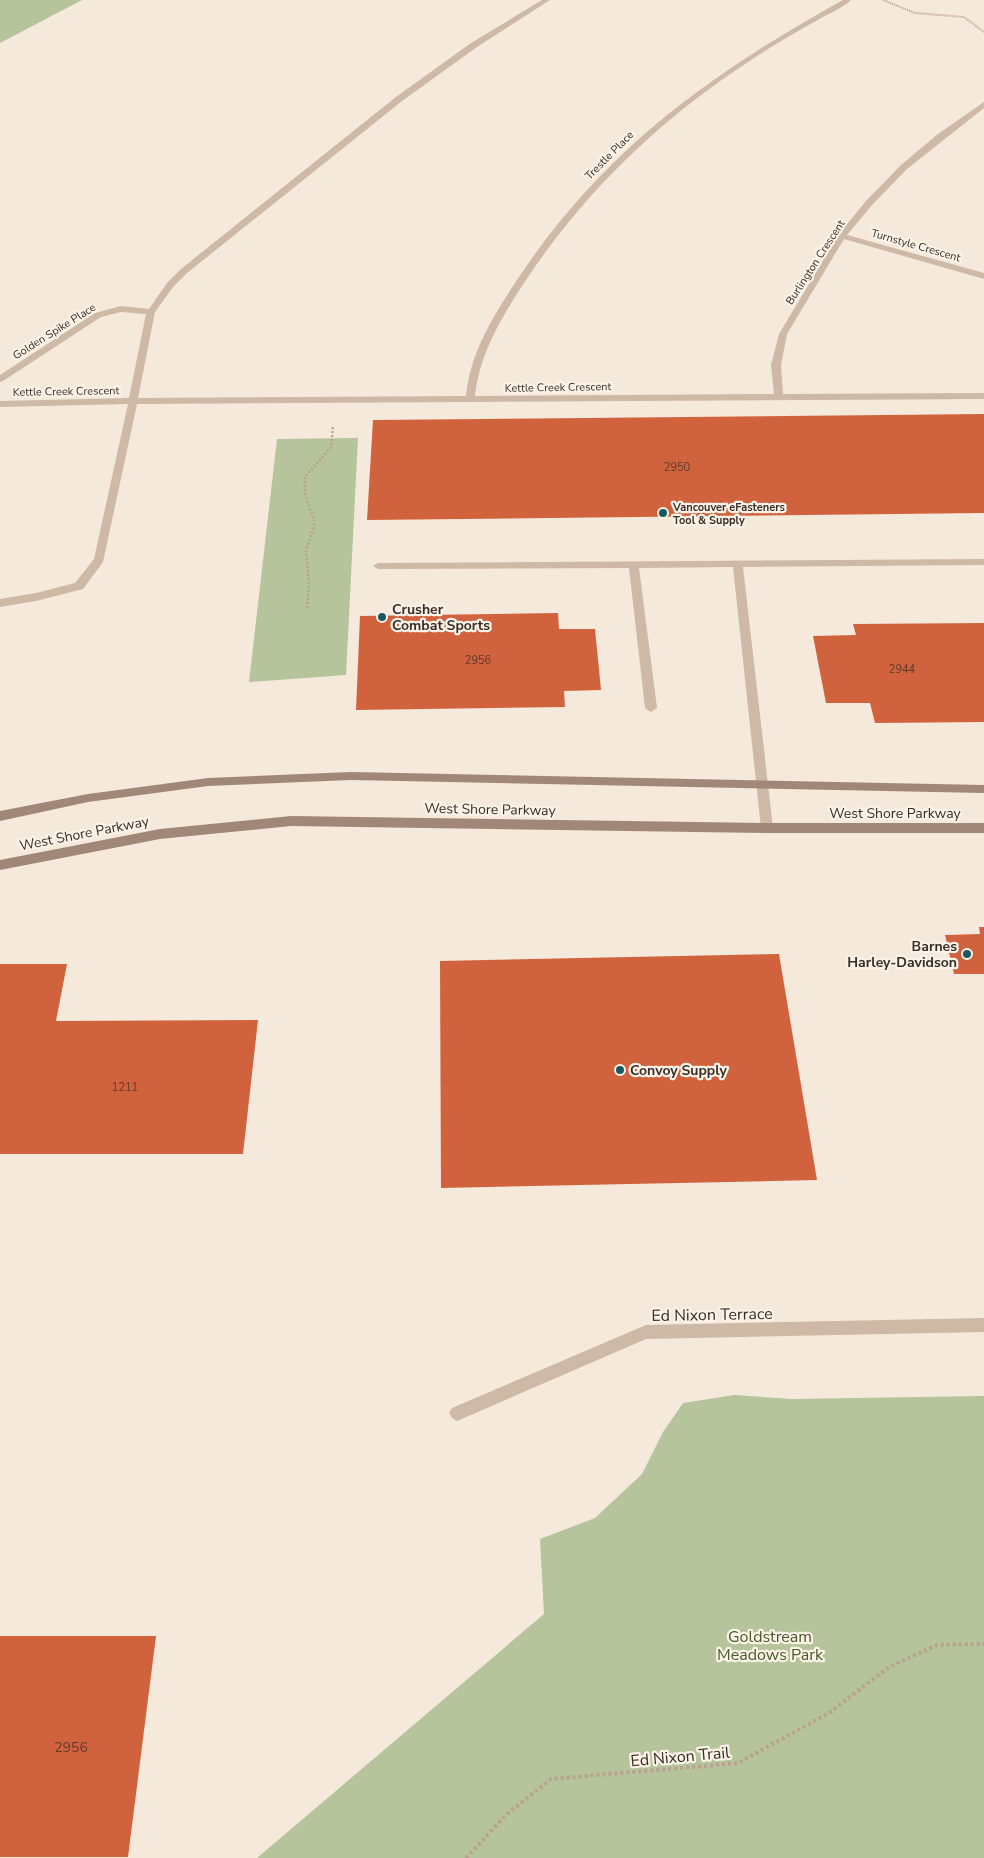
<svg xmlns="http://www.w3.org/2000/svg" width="984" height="1858" font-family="'Nunito Sans',sans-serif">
<rect width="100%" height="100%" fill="#f4e9db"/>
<g fill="#b5c49a">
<polygon points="0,0 82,0 0,43"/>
<polygon points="358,438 346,675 249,682 277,439"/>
<polygon points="735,1395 792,1399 984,1396 984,1858 257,1858 544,1614 540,1539 595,1518 642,1474 663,1432 683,1403"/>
</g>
<g fill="#d0633d">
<polygon points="984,414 984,513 367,520 373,420"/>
<polygon points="558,613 559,629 595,629 601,690 564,691 565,707 356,710 360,616"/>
<polygon points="984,623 984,722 875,723 870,703 826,703 813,636 856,635 853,624"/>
<polygon points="979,927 984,927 984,974 954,974 945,935 980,934"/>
<polygon points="779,954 817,1180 441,1188 440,961"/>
<polygon points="0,964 67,964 56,1021 258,1020 243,1154 0,1154"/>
<polygon points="0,1636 156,1636 128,1857 0,1857"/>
</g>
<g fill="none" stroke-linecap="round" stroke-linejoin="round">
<polyline stroke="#b9a290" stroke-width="2" stroke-dasharray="1 1" stroke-linecap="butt" points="883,0 915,13 964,17 984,32"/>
<polyline stroke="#b9a290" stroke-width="2.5" stroke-dasharray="2 2" stroke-linecap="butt" points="307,608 309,583 306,551 315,523 305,494 305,477 331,447 333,426"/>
<polyline stroke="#b9a290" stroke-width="4" stroke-dasharray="3 3" stroke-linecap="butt" points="466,1858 507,1814 551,1779 738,1763 829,1713 889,1667 937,1645 984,1644"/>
<polygon fill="#cdb9a6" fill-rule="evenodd" points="984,559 984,565 743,567 773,828 767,833 761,828 733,567 639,568 657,708 651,712 645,708 629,568 378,569 373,566 378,563"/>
<g fill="#cdb9a6" fill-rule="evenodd">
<path d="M542 0H550L477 47 402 101 187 273 173 287 155 312 138 398 466 396C470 354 492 318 515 283 602 151 707 76 843 0H851C842 9 827 14 816 21 794 33 772 46 751 60 659 120 582 194 522 286 500 320 479 356 475 396L774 394 771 365 779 334 839 234 866 201 901 165 938 134 984 102V108L907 169 872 205 847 235 984 273V279L844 239 787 334 781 365 783 394 984 393V399L137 404 103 562 83 589 36 601 0 607V599L36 593 75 583 94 559 128 404 0 407V401L129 398 146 314 121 312 101 317 3 381 0 382V375L95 313 121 306 149 309 167 283 181 269 396 97 471 43Z"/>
<polygon points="984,1318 984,1332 646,1339 457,1421 452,1418 449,1413 452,1408 646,1325"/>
</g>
<g fill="#a18777" fill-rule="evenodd">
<polygon points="351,772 984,785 984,793 351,780 208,786 88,802 0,821 0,811 88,794 208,778"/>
<polygon points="291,816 767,823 984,823 984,833 767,833 291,826 160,839 0,870 0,860 160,829"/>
</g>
</g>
<g fill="#19585e" stroke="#fbf3e8" stroke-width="2">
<circle cx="663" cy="513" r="5"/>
<circle cx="382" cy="617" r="5"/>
<circle cx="967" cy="954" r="5"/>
<circle cx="620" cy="1070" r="5"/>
</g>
<g text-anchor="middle" stroke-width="4.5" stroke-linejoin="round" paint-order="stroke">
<g font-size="11" fill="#392d27" stroke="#fbf3e8">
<text transform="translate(609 155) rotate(-45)" y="4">Trestle Place</text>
<text transform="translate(916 245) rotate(16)" y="4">Turnstyle Crescent</text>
<text transform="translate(815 262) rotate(-57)" y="4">Burlington Crescent</text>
<text transform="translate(54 331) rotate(-32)" y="4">Golden Spike Place</text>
<text transform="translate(558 387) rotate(-1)" y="4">Kettle Creek Crescent</text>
<text transform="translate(66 391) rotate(-1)" y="4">Kettle Creek Crescent</text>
</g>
<g font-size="11" fill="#5f3a2c">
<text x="677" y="471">2950</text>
<text x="478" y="664">2956</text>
<text x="902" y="673">2944</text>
<text x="125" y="1091">1211</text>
</g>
<g font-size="11" font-weight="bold" fill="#392d27" stroke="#fbf3e8" text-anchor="start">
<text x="673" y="511">Vancouver eFasteners<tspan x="673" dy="13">Tool &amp; Supply</tspan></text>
</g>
<g font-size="14" font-weight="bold" fill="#392d27" stroke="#fbf3e8" text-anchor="start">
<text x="392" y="614">Crusher<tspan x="392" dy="16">Combat Sports</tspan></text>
<text x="957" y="951" text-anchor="end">Barnes<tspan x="957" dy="16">Harley-Davidson</tspan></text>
<text x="630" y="1075">Convoy Supply</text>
</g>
<g font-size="14" fill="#392d27" stroke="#fbf3e8">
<text transform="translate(490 809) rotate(1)" y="5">West Shore Parkway</text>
<text x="895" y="818">West Shore Parkway</text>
<text transform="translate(84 833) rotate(-11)" y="5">West Shore Parkway</text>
</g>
<g font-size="14" fill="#5f3a2c">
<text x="71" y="1752">2956</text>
</g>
<g font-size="16" fill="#392d27" stroke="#fbf3e8">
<text transform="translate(712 1314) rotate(-1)" y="6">Ed Nixon Terrace</text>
<text transform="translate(680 1756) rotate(-5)" y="6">Ed Nixon Trail</text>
</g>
<g font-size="16" fill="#475929" stroke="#fbf3e8">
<text x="770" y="1642">Goldstream<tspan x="770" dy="18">Meadows Park</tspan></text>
</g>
</g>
</svg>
